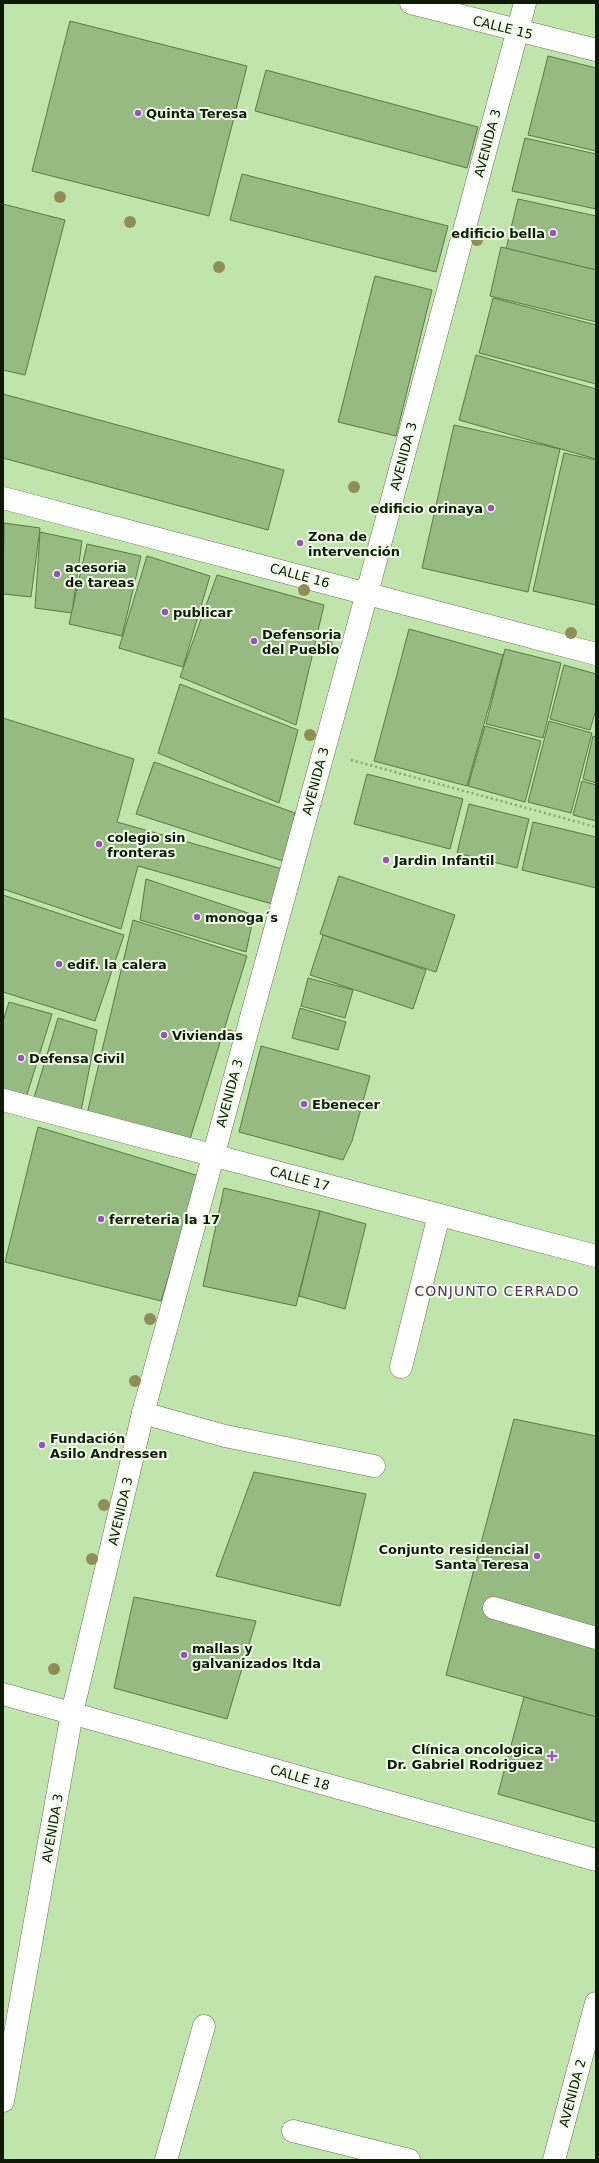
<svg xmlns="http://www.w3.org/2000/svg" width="599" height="2163" font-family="'DejaVu Sans',sans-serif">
<rect width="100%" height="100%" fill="#c0e4ac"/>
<g fill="#97ba83" stroke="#597945">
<polygon points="70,21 247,66 209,216 32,171"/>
<polygon points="548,56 596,68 596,151 528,135"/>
<polygon points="266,70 478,127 467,168 255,111"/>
<polygon points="525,138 596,154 596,209 512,191"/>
<polygon points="242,174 448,226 436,272 230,220"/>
<polygon points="518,199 596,216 596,270 506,249"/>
<polygon points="3,204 65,220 25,375 3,370"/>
<polygon points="501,247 596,270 596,322 490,296"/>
<polygon points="375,276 432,290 396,436 338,422"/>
<polygon points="493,298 596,325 596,384 479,353"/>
<polygon points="476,355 596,389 596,459 459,420"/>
<polygon points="3,394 284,470 268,530 3,458"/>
<polygon points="454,425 560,449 528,592 422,568"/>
<polygon points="564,453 596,460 596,605 533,591"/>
<polygon points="4,523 40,528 31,597 3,594"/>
<polygon points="40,532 82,541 72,613 35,608"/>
<polygon points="87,544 141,556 122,636 69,624"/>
<polygon points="147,556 210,576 183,667 119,648"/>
<polygon points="217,575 324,605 296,725 180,677"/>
<polygon points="409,629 503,655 467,786 374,761"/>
<polygon points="505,649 561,663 543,738 486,724"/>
<polygon points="564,665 596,674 596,709 590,730 550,719"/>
<polygon points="180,684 298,730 279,803 158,753"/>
<polygon points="3,718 134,759 117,822 286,870 276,905 138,866 121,929 3,889"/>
<polygon points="549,721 592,733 571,813 528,802"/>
<polygon points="485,726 541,741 525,802 468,786"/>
<polygon points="593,736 596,737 596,783 583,779"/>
<polygon points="154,762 295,813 286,862 136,814"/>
<polygon points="367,774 463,799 450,849 354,824"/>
<polygon points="582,781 596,785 596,821 573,815"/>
<polygon points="469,804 529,819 517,868 457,853"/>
<polygon points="533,822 596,837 596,888 522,870"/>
<polygon points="339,876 455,915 436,972 320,934"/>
<polygon points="146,879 254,915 246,952 140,920"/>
<polygon points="3,895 124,935 95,1021 3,992"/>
<polygon points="133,920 247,956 190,1139 87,1114"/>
<polygon points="323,935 426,970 413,1009 310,975"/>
<polygon points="308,978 353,990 345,1018 301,1006"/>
<polygon points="9,1002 52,1014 25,1101 3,1096 3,1021"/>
<polygon points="300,1008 346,1022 338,1050 292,1038"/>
<polygon points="58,1018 97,1030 81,1111 33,1101"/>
<polygon points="261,1046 370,1076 352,1141 343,1160 239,1132"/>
<polygon points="38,1127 199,1176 161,1301 5,1262"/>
<polygon points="224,1188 320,1211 296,1306 203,1286"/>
<polygon points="320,1211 366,1224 345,1309 299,1296"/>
<polygon points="514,1419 596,1436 596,1717 446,1675"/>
<polygon points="254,1472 366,1494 340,1606 216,1576"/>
<polygon points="134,1597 256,1621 227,1719 114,1688"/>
<polygon points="524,1697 596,1717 596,1822 498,1794"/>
</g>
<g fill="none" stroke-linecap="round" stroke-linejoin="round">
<defs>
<g id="minor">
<polyline points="411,3 596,50"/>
<polyline points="3,498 596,654"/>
<polyline points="3,1100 596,1256"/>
<polyline points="401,1367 439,1215"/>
<polyline points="143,1413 225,1436 374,1466"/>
<polyline points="494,1608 596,1638"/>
<polyline points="3,1694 596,1860"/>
<polyline points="3,2101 72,1713 143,1413 367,593 525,3"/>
<polyline points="293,2131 409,2160"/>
<polyline points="166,2160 204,2026"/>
<polyline points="554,2160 596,2003"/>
</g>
</defs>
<use href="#minor" stroke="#5b7b47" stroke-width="23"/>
<polyline stroke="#89a678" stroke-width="2.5" stroke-dasharray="2 3" stroke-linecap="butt" points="351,760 596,827"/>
<use href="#minor" stroke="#fff" stroke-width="22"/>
</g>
<g fill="#908e57">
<circle cx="60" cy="197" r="6"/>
<circle cx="130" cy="222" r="6"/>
<circle cx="477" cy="240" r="6"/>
<circle cx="219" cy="267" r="6"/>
<circle cx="354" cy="487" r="6"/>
<circle cx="304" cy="590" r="6"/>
<circle cx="571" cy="633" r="6"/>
<circle cx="327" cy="645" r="6"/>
<circle cx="310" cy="735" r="6"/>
<circle cx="229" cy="1035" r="6"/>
<circle cx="150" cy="1319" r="6"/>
<circle cx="135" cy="1381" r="6"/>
<circle cx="104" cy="1505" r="6"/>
<circle cx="92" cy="1559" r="6"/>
<circle cx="54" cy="1669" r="6"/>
</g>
<g fill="#9e50c0" stroke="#effee7" stroke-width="1.5">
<circle cx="138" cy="113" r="4"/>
<circle cx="553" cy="233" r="4"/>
<circle cx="491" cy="508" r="4"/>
<circle cx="300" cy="543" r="4"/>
<circle cx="57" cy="574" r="4"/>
<circle cx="165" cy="612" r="4"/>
<circle cx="254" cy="641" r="4"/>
<circle cx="99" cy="844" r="4"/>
<circle cx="386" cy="860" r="4"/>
<circle cx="197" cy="917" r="4"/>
<circle cx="59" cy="964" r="4"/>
<circle cx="164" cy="1035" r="4"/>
<circle cx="21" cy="1058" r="4"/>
<circle cx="304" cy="1104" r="4"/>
<circle cx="101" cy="1219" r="4"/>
<circle cx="42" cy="1445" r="4"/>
<circle cx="537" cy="1556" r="4"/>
<circle cx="184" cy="1655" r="4"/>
<path d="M550 1750h4v4h4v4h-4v4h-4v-4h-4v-4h4z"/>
</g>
<g text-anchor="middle" stroke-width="4" stroke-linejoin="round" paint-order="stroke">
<g font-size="13" fill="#0d1a05" stroke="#effee7">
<text transform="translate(503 27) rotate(14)" y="5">CALLE 15</text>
<text transform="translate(487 143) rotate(-75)" y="5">AVENIDA 3</text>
<text transform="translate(403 456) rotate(-75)" y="5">AVENIDA 3</text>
<text transform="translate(300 575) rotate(15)" y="5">CALLE 16</text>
<text transform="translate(315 781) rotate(-75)" y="5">AVENIDA 3</text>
<text transform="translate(229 1093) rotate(-75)" y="5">AVENIDA 3</text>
<text transform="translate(300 1178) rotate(15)" y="5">CALLE 17</text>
<text transform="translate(120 1511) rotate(-77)" y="5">AVENIDA 3</text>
<text transform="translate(300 1777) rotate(16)" y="5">CALLE 18</text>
<text transform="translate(52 1828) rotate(-80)" y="5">AVENIDA 3</text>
<text transform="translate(572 2093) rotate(-75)" y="5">AVENIDA 2</text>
</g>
<g font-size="13" font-weight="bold" fill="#0d1a05" stroke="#effee7" text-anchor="start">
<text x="146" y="118">Quinta Teresa</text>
<text x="545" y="238" text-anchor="end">edificio bella</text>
<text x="483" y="513" text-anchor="end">edificio orinaya</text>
<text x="308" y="541">Zona de<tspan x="308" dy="15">intervención</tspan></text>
<text x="65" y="572">acesoria<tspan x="65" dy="15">de tareas</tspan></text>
<text x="173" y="617">publicar</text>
<text x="262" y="639">Defensoria<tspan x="262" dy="15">del Pueblo</tspan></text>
<text x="107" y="842">colegio sin<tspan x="107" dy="15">fronteras</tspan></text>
<text x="394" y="865">Jardin Infantil</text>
<text x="205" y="922">monoga´s</text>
<text x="67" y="969">edif. la calera</text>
<text x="172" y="1040">Viviendas</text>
<text x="29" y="1063">Defensa Civil</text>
<text x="312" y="1109">Ebenecer</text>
<text x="109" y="1224">ferreteria la 17</text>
<text x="50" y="1443">Fundación<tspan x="50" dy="15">Asilo Andressen</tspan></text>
<text x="529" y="1554" text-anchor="end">Conjunto residencial<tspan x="529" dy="15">Santa Teresa</tspan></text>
<text x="192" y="1653">mallas y<tspan x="192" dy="15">galvanizados ltda</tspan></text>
<text x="543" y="1754" text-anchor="end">Clínica oncologica<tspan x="543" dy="15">Dr. Gabriel Rodriguez</tspan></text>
</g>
<g font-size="14" letter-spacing="1" fill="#573169" stroke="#effee7">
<text x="497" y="1296">CONJUNTO CERRADO</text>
</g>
</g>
<rect width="599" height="2163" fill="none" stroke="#0d1a05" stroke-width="8"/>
</svg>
